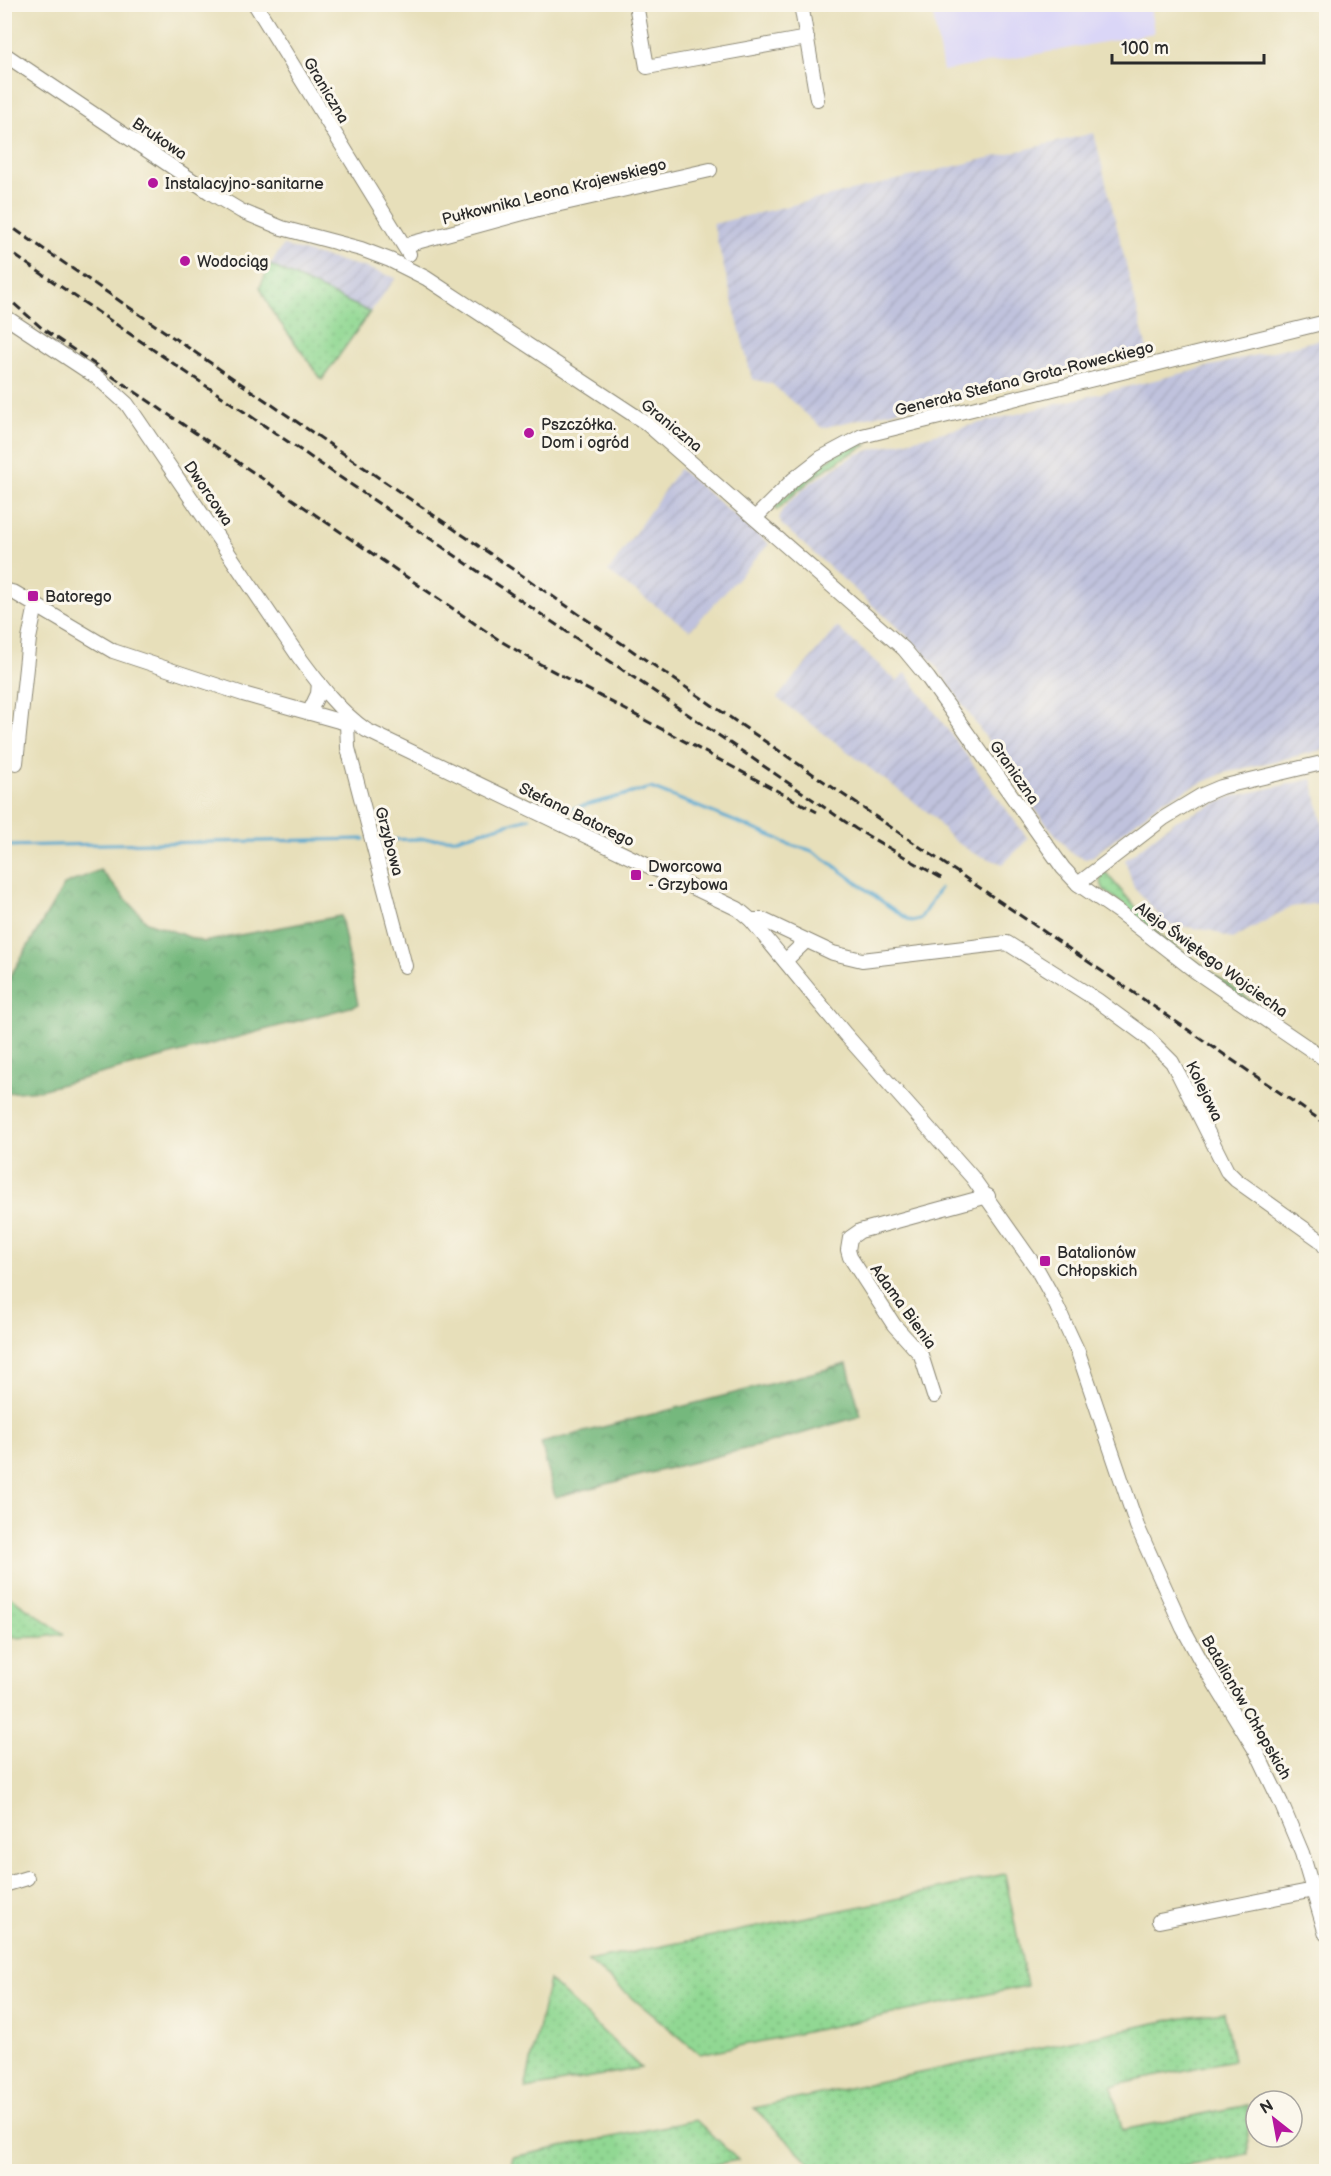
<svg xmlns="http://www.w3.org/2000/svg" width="1331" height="2176" font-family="'Balsamiq Sans',sans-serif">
<defs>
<pattern id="industrial-furrows" width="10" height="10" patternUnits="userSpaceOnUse" patternTransform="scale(1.5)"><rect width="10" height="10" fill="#c0c2dd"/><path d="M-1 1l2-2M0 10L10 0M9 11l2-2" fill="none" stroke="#a5a7be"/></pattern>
<pattern id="grass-dots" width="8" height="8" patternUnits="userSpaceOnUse" patternTransform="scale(1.5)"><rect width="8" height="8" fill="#91d893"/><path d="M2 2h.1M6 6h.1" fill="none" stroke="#7dba7f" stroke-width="1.8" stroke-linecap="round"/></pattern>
<pattern id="forest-crowns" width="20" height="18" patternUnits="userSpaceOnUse" patternTransform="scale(1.5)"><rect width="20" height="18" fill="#74b87d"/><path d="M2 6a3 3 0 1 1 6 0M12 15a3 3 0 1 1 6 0" fill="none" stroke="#5f9667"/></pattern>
</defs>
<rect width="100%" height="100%" fill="#fbf7ec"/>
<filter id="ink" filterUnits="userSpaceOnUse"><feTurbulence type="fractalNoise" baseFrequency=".0167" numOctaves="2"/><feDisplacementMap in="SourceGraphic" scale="12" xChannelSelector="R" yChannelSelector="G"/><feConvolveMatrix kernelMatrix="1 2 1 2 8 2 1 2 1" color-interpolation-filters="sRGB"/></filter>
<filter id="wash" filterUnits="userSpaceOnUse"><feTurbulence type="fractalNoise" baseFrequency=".008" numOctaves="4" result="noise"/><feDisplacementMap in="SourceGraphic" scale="24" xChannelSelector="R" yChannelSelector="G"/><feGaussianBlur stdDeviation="1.35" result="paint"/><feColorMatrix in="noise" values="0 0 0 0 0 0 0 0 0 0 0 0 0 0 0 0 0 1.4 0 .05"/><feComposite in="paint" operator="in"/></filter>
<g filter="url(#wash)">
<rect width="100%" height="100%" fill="#e7dfba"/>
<polygon fill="#dad6f7" points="931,5 1150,5 1154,33 943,71"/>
<g fill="url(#industrial-furrows)">
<polygon points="1094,133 1147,350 822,428 772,384 752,379 713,224"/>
<polygon points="283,246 367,268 396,278 370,312 270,265"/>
<polygon points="1326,338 1326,749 1224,773 1162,801 1093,856 1086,859 1072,854 1040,816 934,663 907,636 782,525 779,519 781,512 788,503 812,482 855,455 870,450"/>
<polygon points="679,469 769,544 690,630 608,572"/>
<polygon points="837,627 897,681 906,673 1028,839 1003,864 973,853 955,841 946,833 934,817 777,698"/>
<polygon points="1312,779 1326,838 1326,902 1291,907 1232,939 1213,931 1167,924 1134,888 1125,860 1173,822 1231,797"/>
</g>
<g fill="url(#grass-dots)" stroke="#5e825f" stroke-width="1.5">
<polygon points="270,265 370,312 322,380 271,310 260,287"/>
<path d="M864 444 867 445C832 462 804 483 777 510L775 507C797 485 832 449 864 444Z"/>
<polygon points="1105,872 1160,935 1264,1010 1259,1009 1171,947 1138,916 1104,890 1100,880"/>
<polygon points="4,1593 5,1593 64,1634 43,1637 5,1638"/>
<polygon points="1005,1874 1027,1986 700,2054 588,1961 882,1902"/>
<polygon points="549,1980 641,2068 525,2089"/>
<polygon points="1224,2012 1233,2060 1112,2086 1122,2130 1248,2105 1248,2154 1156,2172 818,2171 754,2108 1184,2017"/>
<polygon points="696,2120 738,2160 678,2171 510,2171 513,2157"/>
</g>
<g fill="url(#forest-crowns)" stroke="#507254" stroke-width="1.5">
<polygon points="100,870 147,922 203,942 341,916 358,1005 40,1090 5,1093 5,982 14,970 64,885"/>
<polygon points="847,1364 861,1416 777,1441 555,1497 541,1443"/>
</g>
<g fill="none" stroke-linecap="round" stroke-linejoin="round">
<g stroke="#55a7d0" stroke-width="3">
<path d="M559 812 651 788 779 839C791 849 802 845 814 852 847 872 877 901 911 921L920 919 940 888"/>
<polyline points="378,840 457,838 529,818"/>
<polyline points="4,846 364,839"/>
</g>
</g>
</g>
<g filter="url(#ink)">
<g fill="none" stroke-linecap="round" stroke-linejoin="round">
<defs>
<g id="minor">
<polyline points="255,4 409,254"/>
<polyline points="636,4 647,67 807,38"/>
<polyline points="801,4 817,99"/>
<polyline points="4,54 211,193 241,211 282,228 361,249 390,260 426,278 646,423 904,649 928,678 1063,868 1078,884 1120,913 1195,971 1326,1060"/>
<polyline points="407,247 413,243 538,209 710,170"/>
<path d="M4 316 98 378 127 404 299 657C319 684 339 711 366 730L738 909 751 920 845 1034 972 1177 1037 1269 1052 1296 1078 1352 1137 1526 1183 1628 1202 1663 1256 1751 1281 1803 1302 1853 1326 1934"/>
<polyline points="755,518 794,479 821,458 862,436 1326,322"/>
<polyline points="4,590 15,593 113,651 243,694 339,721 347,723 354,721"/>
<polyline points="309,713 318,694 319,683"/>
<polyline points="347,723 348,748 405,966"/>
<polyline points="16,763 29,639 36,605"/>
<polyline points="1078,884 1164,818 1202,795 1221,787 1326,762"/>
<polyline points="751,920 763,920 833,953 862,960 1007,943 1097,1000 1146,1036 1172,1062 1179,1075 1227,1171 1236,1180 1320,1240 1326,1248"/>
<polyline points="785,961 806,941"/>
<polyline points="934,1396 921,1355 894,1325 850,1257 848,1250 850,1238 860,1231 988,1196"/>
<polyline points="4,1885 27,1878"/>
<polyline points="1159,1921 1314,1890 1326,1891"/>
</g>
</defs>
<use href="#minor" stroke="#898572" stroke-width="16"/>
<use href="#minor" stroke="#fff" stroke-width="14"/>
<g stroke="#2b2b2b" stroke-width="3" stroke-dasharray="9 4.5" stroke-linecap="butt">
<polyline points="4,222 1326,1124"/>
<polyline points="4,248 856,829 943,879"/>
<polyline points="4,295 43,329 499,640 540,664 817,812"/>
</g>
</g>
</g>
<g fill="#b5179e" stroke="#fbf7ec" stroke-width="2">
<circle cx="153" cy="183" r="6"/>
<circle cx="185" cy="261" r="6"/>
<circle cx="529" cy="433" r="6"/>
<rect x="27" y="590" width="12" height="12" rx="3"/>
<rect x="630" y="869" width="12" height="12" rx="3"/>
<rect x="1039" y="1255" width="12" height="12" rx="3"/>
</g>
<g text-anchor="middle" stroke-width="6" stroke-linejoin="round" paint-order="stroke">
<g font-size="16" fill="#2b2b2b" stroke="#fbf7ec">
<text transform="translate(327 90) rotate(59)" y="6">Graniczna</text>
<text transform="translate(160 138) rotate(34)" y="6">Brukowa</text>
<text transform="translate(554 191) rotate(-14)" y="6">Pułkownika Leona Krajewskiego</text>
<text transform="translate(1024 378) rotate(-14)" y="6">Generała Stefana Grota-Roweckiego</text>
<text transform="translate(672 425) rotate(39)" y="6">Graniczna</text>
<text transform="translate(209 493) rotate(56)" y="6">Dworcowa</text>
<text transform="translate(1015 772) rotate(55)" y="6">Graniczna</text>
<text transform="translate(577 814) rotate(26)" y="6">Stefana Batorego</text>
<text transform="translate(390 841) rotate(75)" y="6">Grzybowa</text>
<text transform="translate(1212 959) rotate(36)" y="6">Aleja Świętego Wojciecha</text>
<text transform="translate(1205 1091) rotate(64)" y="6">Kolejowa</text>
<text transform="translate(904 1306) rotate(54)" y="6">Adama Bienia</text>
<text transform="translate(1247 1707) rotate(60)" y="6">Batalionów Chłopskich</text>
</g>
<g font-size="16" fill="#2b2b2b" stroke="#fbf7ec" text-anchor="start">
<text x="165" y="189">Instalacyjno-sanitarne</text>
<text x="197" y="267">Wodociąg</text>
<text x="541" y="430">Pszczółka.<tspan x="541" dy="18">Dom i ogród</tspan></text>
<text x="45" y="602">Batorego</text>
<text x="648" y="872">Dworcowa<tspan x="648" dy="18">- Grzybowa</tspan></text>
<text x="1057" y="1258">Batalionów<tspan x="1057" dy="18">Chłopskich</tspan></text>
</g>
</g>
<rect width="1331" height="2176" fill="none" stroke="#fbf7ec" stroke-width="24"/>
<g transform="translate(1274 2119) rotate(329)"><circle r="28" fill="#fbf7ec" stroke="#a8a59f" stroke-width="1.5"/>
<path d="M0-4.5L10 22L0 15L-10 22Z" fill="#b5179e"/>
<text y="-9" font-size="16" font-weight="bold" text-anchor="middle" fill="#2b2b2b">N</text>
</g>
<path d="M1112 54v9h152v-9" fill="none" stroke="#2b2b2b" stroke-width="3"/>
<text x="1121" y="54" font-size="18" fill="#2b2b2b" stroke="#fbf7ec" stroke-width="4.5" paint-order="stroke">100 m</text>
</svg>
